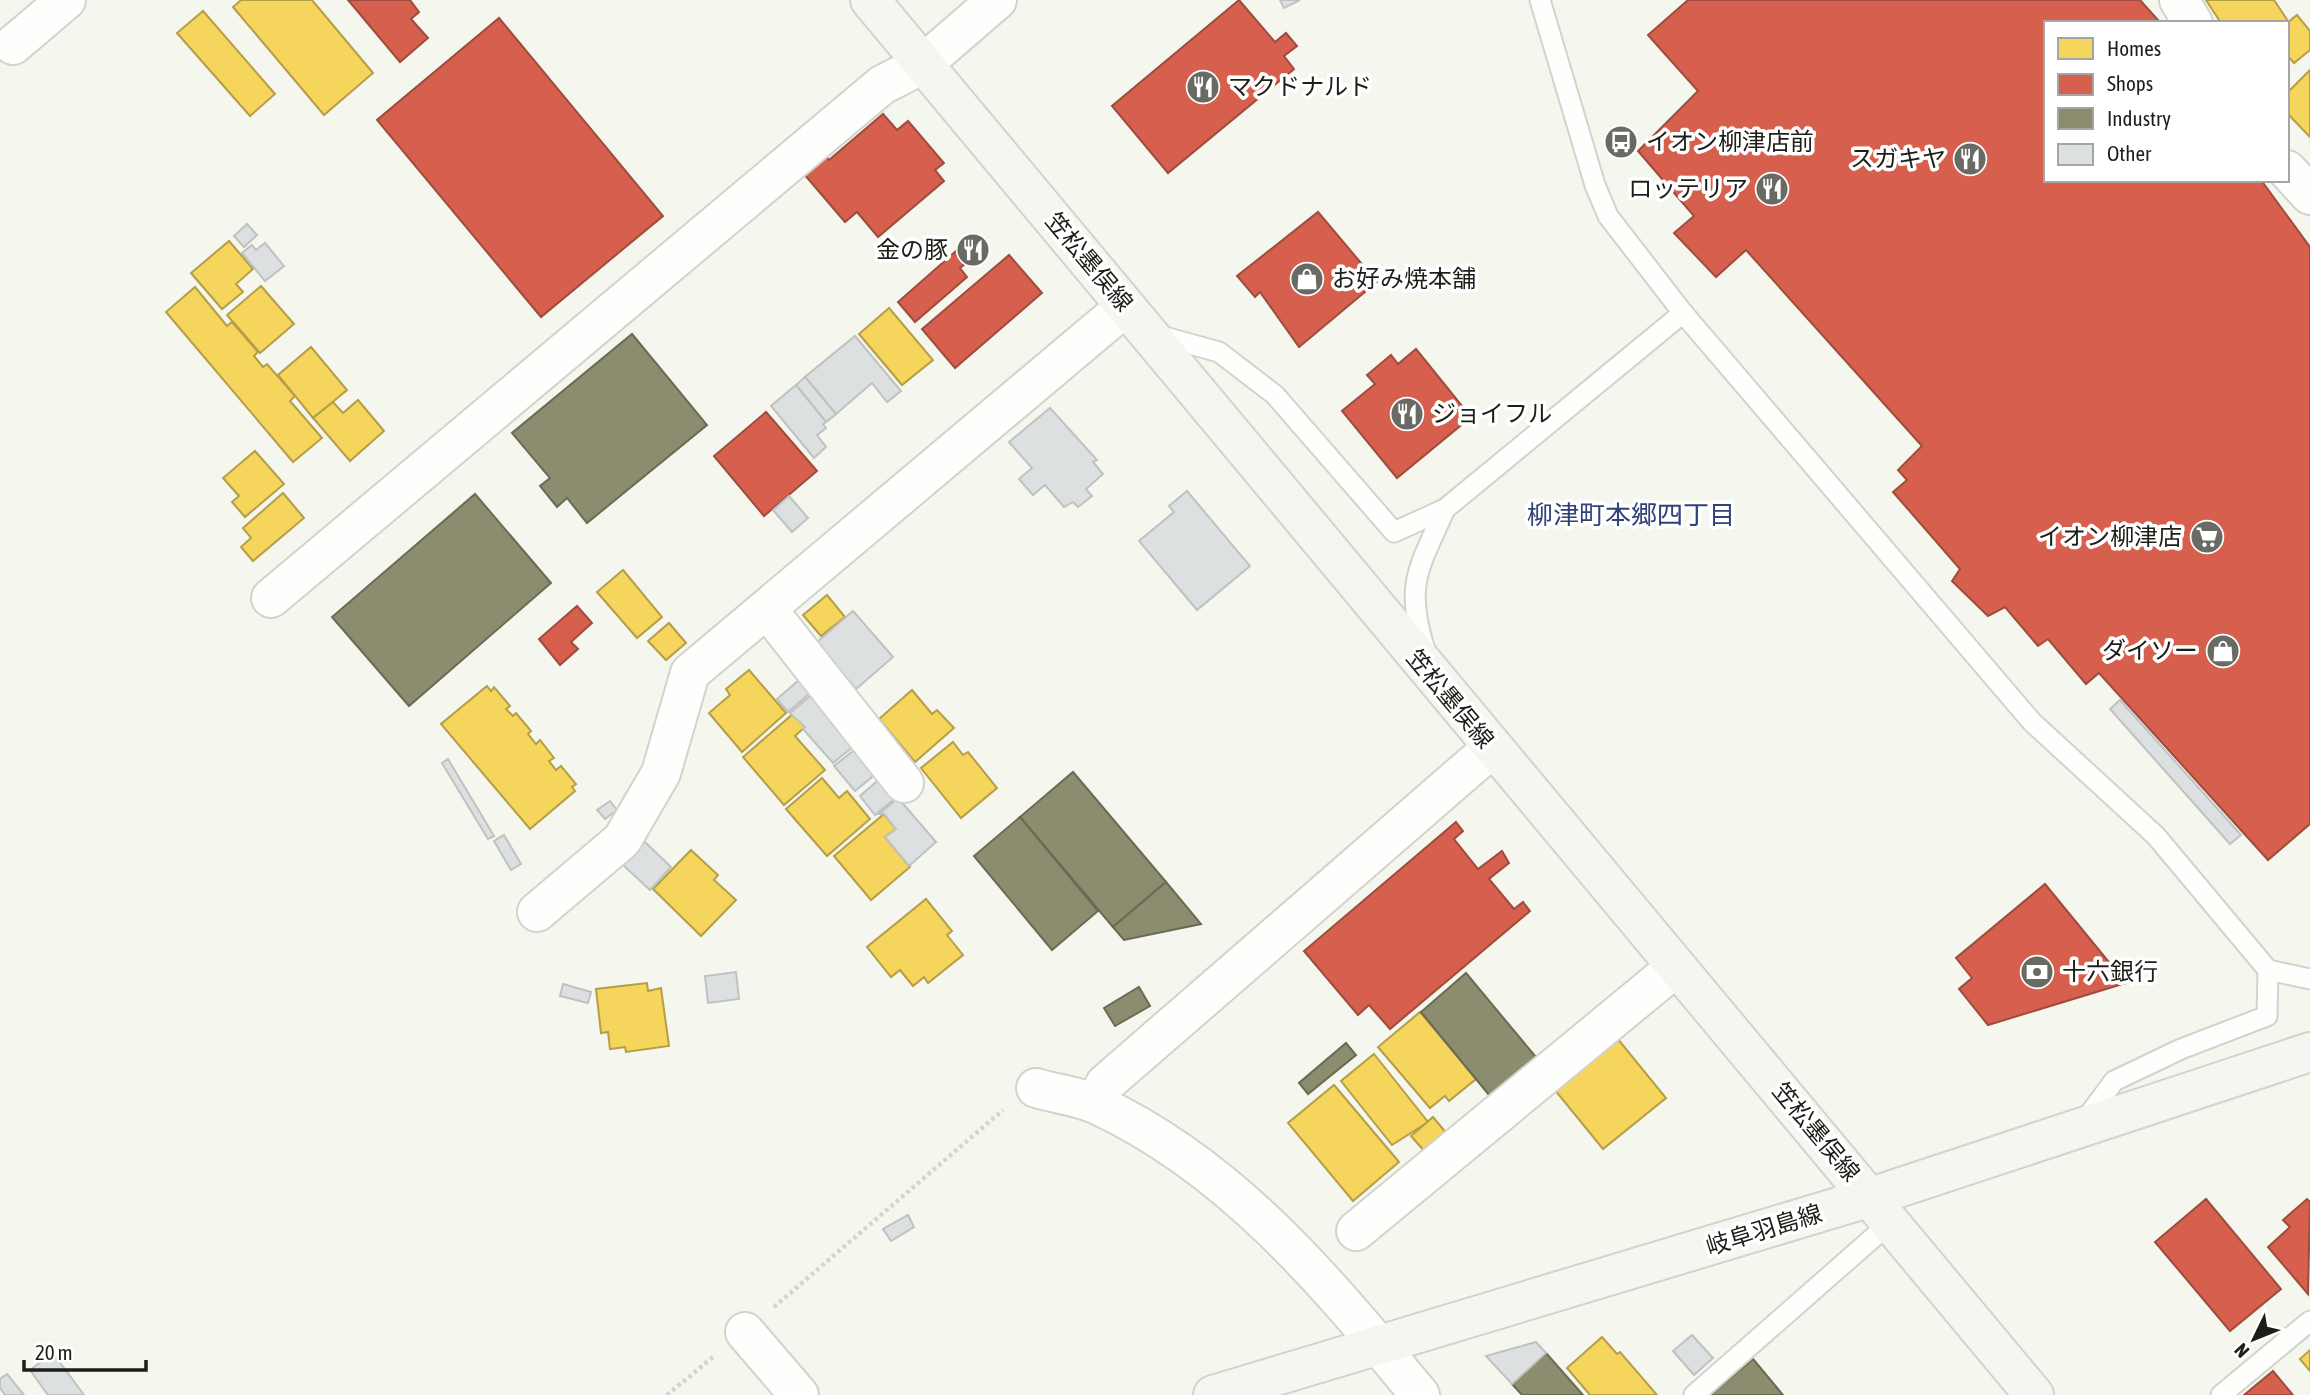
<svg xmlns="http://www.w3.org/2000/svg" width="2310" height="1395" font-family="'Asap Condensed','Noto Sans JP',sans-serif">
<rect width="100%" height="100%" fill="#f5f6ee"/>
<g fill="#f6d55c" stroke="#b59e48" stroke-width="2">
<polygon points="241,0 312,0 373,73 324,115 233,7"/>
<polygon points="2206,0 2274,0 2288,21 2221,23"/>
<polygon points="203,11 275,94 250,116 177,33"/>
<polygon points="2297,15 2310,31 2310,50 2294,63 2287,55 2287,23"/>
<polygon points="2310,70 2310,137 2287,113 2287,93"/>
<polygon points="229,241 253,269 236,284 243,292 222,309 191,273"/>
<polygon points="261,286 294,324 260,353 227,315"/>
<polygon points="195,287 227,326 232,322 258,352 254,356 263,367 267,364 295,396 290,401 322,438 293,462 166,312"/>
<polygon points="889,308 933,360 902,385 859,334"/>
<polygon points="311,347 347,390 313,418 278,375"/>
<polygon points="358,400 384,431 350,461 313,418 333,402 343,413"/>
<polygon points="255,451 284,484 245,517 232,502 239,496 223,478"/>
<polygon points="283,493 304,518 253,561 241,547 251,538 243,528"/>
<polygon points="623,570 662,617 637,638 597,592"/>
<polygon points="827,595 845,617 821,636 803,615"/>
<polygon points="669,623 686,643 666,660 648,641"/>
<polygon points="749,670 786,713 742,752 709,713 730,695 726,689"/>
<polygon points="487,686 491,691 494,687 510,706 506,709 513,716 516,713 531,731 528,734 536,744 540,740 554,758 549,761 556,770 561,766 576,784 572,787 575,791 530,829 441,724"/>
<polygon points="912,690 932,714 937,710 954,728 915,762 879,719"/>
<polygon points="794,713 805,727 795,736 825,770 784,805 743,757"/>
<polygon points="953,742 963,755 968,752 997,788 961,818 921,768"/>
<polygon points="822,778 839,798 847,791 870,819 827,856 786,809"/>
<polygon points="884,814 896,829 885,837 910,867 871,900 834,856"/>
<polygon points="691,850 718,875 714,880 736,900 701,936 653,889"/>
<polygon points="926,899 952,931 947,935 963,955 928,983 924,977 913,986 900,970 891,977 867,947"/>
<polygon points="647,983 648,991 661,988 669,1046 626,1052 625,1047 610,1049 608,1032 601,1033 596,989"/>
<polygon points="1420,1012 1476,1079 1449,1101 1445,1096 1430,1108 1378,1047"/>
<polygon points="1617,1038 1666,1098 1603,1149 1554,1089"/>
<polygon points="1374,1054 1428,1122 1392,1145 1341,1081"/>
<polygon points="1334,1085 1399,1162 1353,1201 1288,1123"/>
<polygon points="1433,1117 1447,1134 1426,1153 1411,1136"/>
<polygon points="1602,1337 1617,1354 1620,1352 1657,1395 1590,1395 1567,1368"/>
<polygon points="2310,1350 2310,1371 2300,1359"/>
</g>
<g fill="#d6604d" stroke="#9e4c3d" stroke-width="2">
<polygon points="348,0 410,0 419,12 411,19 428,38 400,62"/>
<polygon points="1239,0 1275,42 1286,33 1297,46 1284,56 1294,69 1168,173 1112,106"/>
<polygon points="1688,0 2140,0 2158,20 2156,23 2046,23 2046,180 2261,180 2310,247 2310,824 2268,860 2099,673 2086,684 2048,639 2038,646 2005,607 1988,616 1952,581 1960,569 1893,492 1907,480 1898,470 1922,446 1746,250 1716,277 1674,233 1694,216 1638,151 1698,91 1648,35"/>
<polygon points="499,18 663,216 541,317 377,120"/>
<polygon points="883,114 897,130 908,121 944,163 935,170 944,181 878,237 857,212 845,222 804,174 825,156 829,160"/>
<polygon points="1318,212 1377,282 1299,347 1260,292 1255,297 1237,276"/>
<polygon points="956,251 966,263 960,268 967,277 915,322 898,302"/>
<polygon points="1009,255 1042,293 955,368 922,329"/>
<polygon points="1416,349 1471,417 1397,478 1342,411 1375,384 1367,375 1391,355 1398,364"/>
<polygon points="766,412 817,471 764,516 714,456"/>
<polygon points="577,606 592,623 571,642 578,649 560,665 539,639"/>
<polygon points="1456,822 1463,831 1454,839 1478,869 1502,851 1509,863 1489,879 1514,909 1523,902 1530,911 1390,1029 1369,1005 1358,1015 1304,951"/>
<polygon points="2045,884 2126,983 1988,1025 1959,989 1972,978 1956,958"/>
<polygon points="2206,1199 2281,1289 2230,1331 2155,1242"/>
<polygon points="2307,1199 2310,1202 2308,1294 2268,1247 2290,1227 2283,1220"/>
<polygon points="2273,1371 2293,1395 2244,1395"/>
</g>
<g fill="#8c8c6e" stroke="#6b6b54" stroke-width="2">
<polygon points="632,334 707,425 587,523 567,498 557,507 540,486 550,478 512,433"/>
<polygon points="475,494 551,583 409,706 332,617"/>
<polygon points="1073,772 1166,882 1113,927 1020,817"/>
<polygon points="1020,817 1098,911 1052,950 974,856"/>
<polygon points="1166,882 1201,924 1124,940 1113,927"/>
<polygon points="1466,973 1540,1062 1494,1101 1421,1012"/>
<polygon points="1139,987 1150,1006 1115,1026 1104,1008"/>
<polygon points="1346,1043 1356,1055 1308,1094 1299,1083"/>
<polygon points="1546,1353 1583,1395 1522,1395 1512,1384"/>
<polygon points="1753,1359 1783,1395 1710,1395"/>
</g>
<g fill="#dce0e1" stroke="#c0c2c1" stroke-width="2">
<polygon points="1280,0 1300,0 1284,8"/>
<polygon points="247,224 257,235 244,247 234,236"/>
<polygon points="265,243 284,266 265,281 242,253 252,245 256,250"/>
<polygon points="855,336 901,391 887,402 872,383 836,414 805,377"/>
<polygon points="805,377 836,414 826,422 796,385"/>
<polygon points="796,385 826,422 823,424 826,428 817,435 826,447 814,458 771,406"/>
<polygon points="1050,408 1097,460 1093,462 1103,474 1086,489 1092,496 1078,507 1073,502 1064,507 1045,485 1033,495 1019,479 1032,468 1009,442"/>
<polygon points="1187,491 1250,566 1197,610 1139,541 1174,512 1169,506"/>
<polygon points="789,496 808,518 792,532 773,510"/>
<polygon points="853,611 893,657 856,689 816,643"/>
<polygon points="799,680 810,693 788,712 777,699"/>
<polygon points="810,696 854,746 833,763 803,729 805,727 790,713"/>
<polygon points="2120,700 2241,835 2230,844 2110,709"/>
<polygon points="858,747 878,772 855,791 834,766"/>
<polygon points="448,759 494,836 488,839 442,763"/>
<polygon points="882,777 898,796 875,815 860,796"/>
<polygon points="898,798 936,842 909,866 885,837 896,829 884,814 879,814"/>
<polygon points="610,801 617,810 605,819 597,810"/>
<polygon points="504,835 521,864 511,870 494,841"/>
<polygon points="645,842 671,867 650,890 623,865"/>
<polygon points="736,972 739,999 708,1003 705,976"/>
<polygon points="563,984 591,992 588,1003 560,996"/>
<polygon points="908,1215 914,1227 891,1241 883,1229"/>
<polygon points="1692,1335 1713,1358 1694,1375 1673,1351"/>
<polygon points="1536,1342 1546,1353 1512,1384 1486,1356"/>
<polygon points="53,1353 84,1395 48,1395 30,1370"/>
<polygon points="7,1374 24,1395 5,1395 0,1388 0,1379"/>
</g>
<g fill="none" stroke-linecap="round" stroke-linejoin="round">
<defs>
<g id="service">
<polyline points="1540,0 1595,185 1608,216 1683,313"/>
<polyline points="1154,334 1219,352 1275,395 1394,532 1445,509 1683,313 2032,722 2156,836 2268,970 2310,979"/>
<path d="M1425 650C1404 584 1419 568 1445 509"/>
<polyline points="2083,1123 2114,1081 2181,1049 2267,1016 2268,970"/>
<polyline points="1694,1395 1891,1222"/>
<polyline points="2221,1395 2310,1321"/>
</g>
<g id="minor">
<polyline points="2179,0 2193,23"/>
<polyline points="13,45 66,0"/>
<polyline points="2287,170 2310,195"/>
<polyline points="271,598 882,85 923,64 997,0"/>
<polyline points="767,609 904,783"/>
<polyline points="537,912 622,840 661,773 690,673 1125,307"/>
<path d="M1036 1088C1056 1094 1079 1096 1098 1105 1233 1168 1327 1283 1420 1395"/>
<polyline points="1096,1104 1105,1084 1491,749"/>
<polyline points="1356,1231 1676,967"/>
<polyline points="745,1332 799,1395"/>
</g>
<g id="secondary">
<polyline points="870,0 2034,1395"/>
<polyline points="1213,1395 1871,1197 2310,1052"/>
</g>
</defs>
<use href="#service" stroke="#d2d3cc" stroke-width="23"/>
<use href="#minor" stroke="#d2d3cc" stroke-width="42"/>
<use href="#secondary" stroke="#d2d3cc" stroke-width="42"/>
<g stroke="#d4d4d2" stroke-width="4.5" stroke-dasharray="3.5 3.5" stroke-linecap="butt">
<polyline points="774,1307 1003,1110"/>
<polyline points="667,1395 713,1357"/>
</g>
<use href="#service" stroke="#fefefc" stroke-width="19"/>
<use href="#minor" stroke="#fefefc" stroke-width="38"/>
<use href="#secondary" stroke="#f5f6f1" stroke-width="38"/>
</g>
<defs>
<symbol id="restaurant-disc" viewBox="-11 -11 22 22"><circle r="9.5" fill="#696a63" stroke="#fff"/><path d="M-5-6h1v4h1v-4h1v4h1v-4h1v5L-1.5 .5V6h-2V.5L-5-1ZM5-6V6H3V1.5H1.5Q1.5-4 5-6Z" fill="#fff"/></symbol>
<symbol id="bus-disc" viewBox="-11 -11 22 22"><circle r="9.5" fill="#696a63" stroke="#fff"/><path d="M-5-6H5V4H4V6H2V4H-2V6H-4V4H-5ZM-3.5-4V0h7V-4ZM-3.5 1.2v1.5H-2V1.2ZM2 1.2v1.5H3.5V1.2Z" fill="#fff"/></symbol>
<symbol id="shop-disc" viewBox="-11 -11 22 22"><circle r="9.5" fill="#696a63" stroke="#fff"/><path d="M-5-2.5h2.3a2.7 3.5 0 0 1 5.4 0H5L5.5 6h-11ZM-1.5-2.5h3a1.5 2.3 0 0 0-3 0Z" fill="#fff"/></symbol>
<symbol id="supermarket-disc" viewBox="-11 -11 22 22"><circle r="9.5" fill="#696a63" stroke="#fff"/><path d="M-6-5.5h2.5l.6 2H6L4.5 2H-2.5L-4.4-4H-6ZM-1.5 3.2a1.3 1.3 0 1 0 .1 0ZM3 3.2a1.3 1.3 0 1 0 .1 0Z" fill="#fff"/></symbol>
<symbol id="bank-disc" viewBox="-11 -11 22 22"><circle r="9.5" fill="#696a63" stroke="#fff"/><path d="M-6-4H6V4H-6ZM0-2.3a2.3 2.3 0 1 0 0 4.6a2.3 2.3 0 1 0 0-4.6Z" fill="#fff"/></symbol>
</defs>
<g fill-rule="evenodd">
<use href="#restaurant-disc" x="1184" y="68" width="38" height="38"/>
<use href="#bus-disc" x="1602" y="123" width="38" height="38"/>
<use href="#restaurant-disc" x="1951" y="140" width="38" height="38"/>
<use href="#restaurant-disc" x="1753" y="170" width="38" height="38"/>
<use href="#restaurant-disc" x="954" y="231" width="38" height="38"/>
<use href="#shop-disc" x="1288" y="260" width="38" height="38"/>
<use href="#restaurant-disc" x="1388" y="395" width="38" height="38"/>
<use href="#supermarket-disc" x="2188" y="518" width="38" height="38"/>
<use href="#shop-disc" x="2204" y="632" width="38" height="38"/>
<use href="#bank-disc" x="2018" y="953" width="38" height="38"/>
</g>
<g text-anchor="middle" stroke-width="7" stroke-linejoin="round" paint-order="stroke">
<g font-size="24" fill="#1d1e18" stroke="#fff" text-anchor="start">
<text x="1228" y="95">マクドナルド</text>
<text x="1646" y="150">イオン柳津店前</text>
<text x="1946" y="167" text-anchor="end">スガキヤ</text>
<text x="1748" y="197" text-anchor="end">ロッテリア</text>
<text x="948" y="258" text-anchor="end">金の豚</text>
<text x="1332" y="287">お好み焼本舗</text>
<text x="1432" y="422">ジョイフル</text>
<text x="2182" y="545" text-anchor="end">イオン柳津店</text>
<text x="2198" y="659" text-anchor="end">ダイソー</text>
<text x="2062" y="980">十六銀行</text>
</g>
<g font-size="24" fill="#1d1e18" stroke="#fff">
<text transform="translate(1089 262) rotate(50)" y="8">笠松墨俣線</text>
<text transform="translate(1450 699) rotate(50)" y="8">笠松墨俣線</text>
<text transform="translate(1816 1132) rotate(50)" y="8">笠松墨俣線</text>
<text transform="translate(1764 1230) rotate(-17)" y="8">岐阜羽島線</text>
</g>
<g font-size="26" fill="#30417b" stroke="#fff">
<text x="1631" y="524">柳津町本郷四丁目</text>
</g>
</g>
<rect x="2044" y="21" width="245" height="161" fill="#ffffff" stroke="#a5a5a3" stroke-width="2"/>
<rect x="2058" y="38" width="35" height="21" fill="#f6d55c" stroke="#a5a5a3" stroke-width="2"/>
<text x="2107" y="56" font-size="21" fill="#1d1e18">Homes</text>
<rect x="2058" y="74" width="35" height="21" fill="#d6604d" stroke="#a5a5a3" stroke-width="2"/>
<text x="2107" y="91" font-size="21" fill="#1d1e18">Shops</text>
<rect x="2058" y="108" width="35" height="21" fill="#8c8c6e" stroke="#a5a5a3" stroke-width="2"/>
<text x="2107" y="126" font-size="21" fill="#1d1e18">Industry</text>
<rect x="2058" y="144" width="35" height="21" fill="#dce0e1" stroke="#a5a5a3" stroke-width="2"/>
<text x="2107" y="161" font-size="21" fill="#1d1e18">Other</text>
<g transform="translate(2254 1339) rotate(227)" stroke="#ffffff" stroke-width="5" paint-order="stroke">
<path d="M0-5L12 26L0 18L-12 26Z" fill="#1d1e18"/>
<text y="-10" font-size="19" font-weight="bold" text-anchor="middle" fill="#1d1e18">N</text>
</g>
<path d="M24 1360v10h122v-10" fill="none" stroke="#1d1e18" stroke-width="3.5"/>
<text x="35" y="1360" font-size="21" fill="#1d1e18" stroke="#ffffff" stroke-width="5" paint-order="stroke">20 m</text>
</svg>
